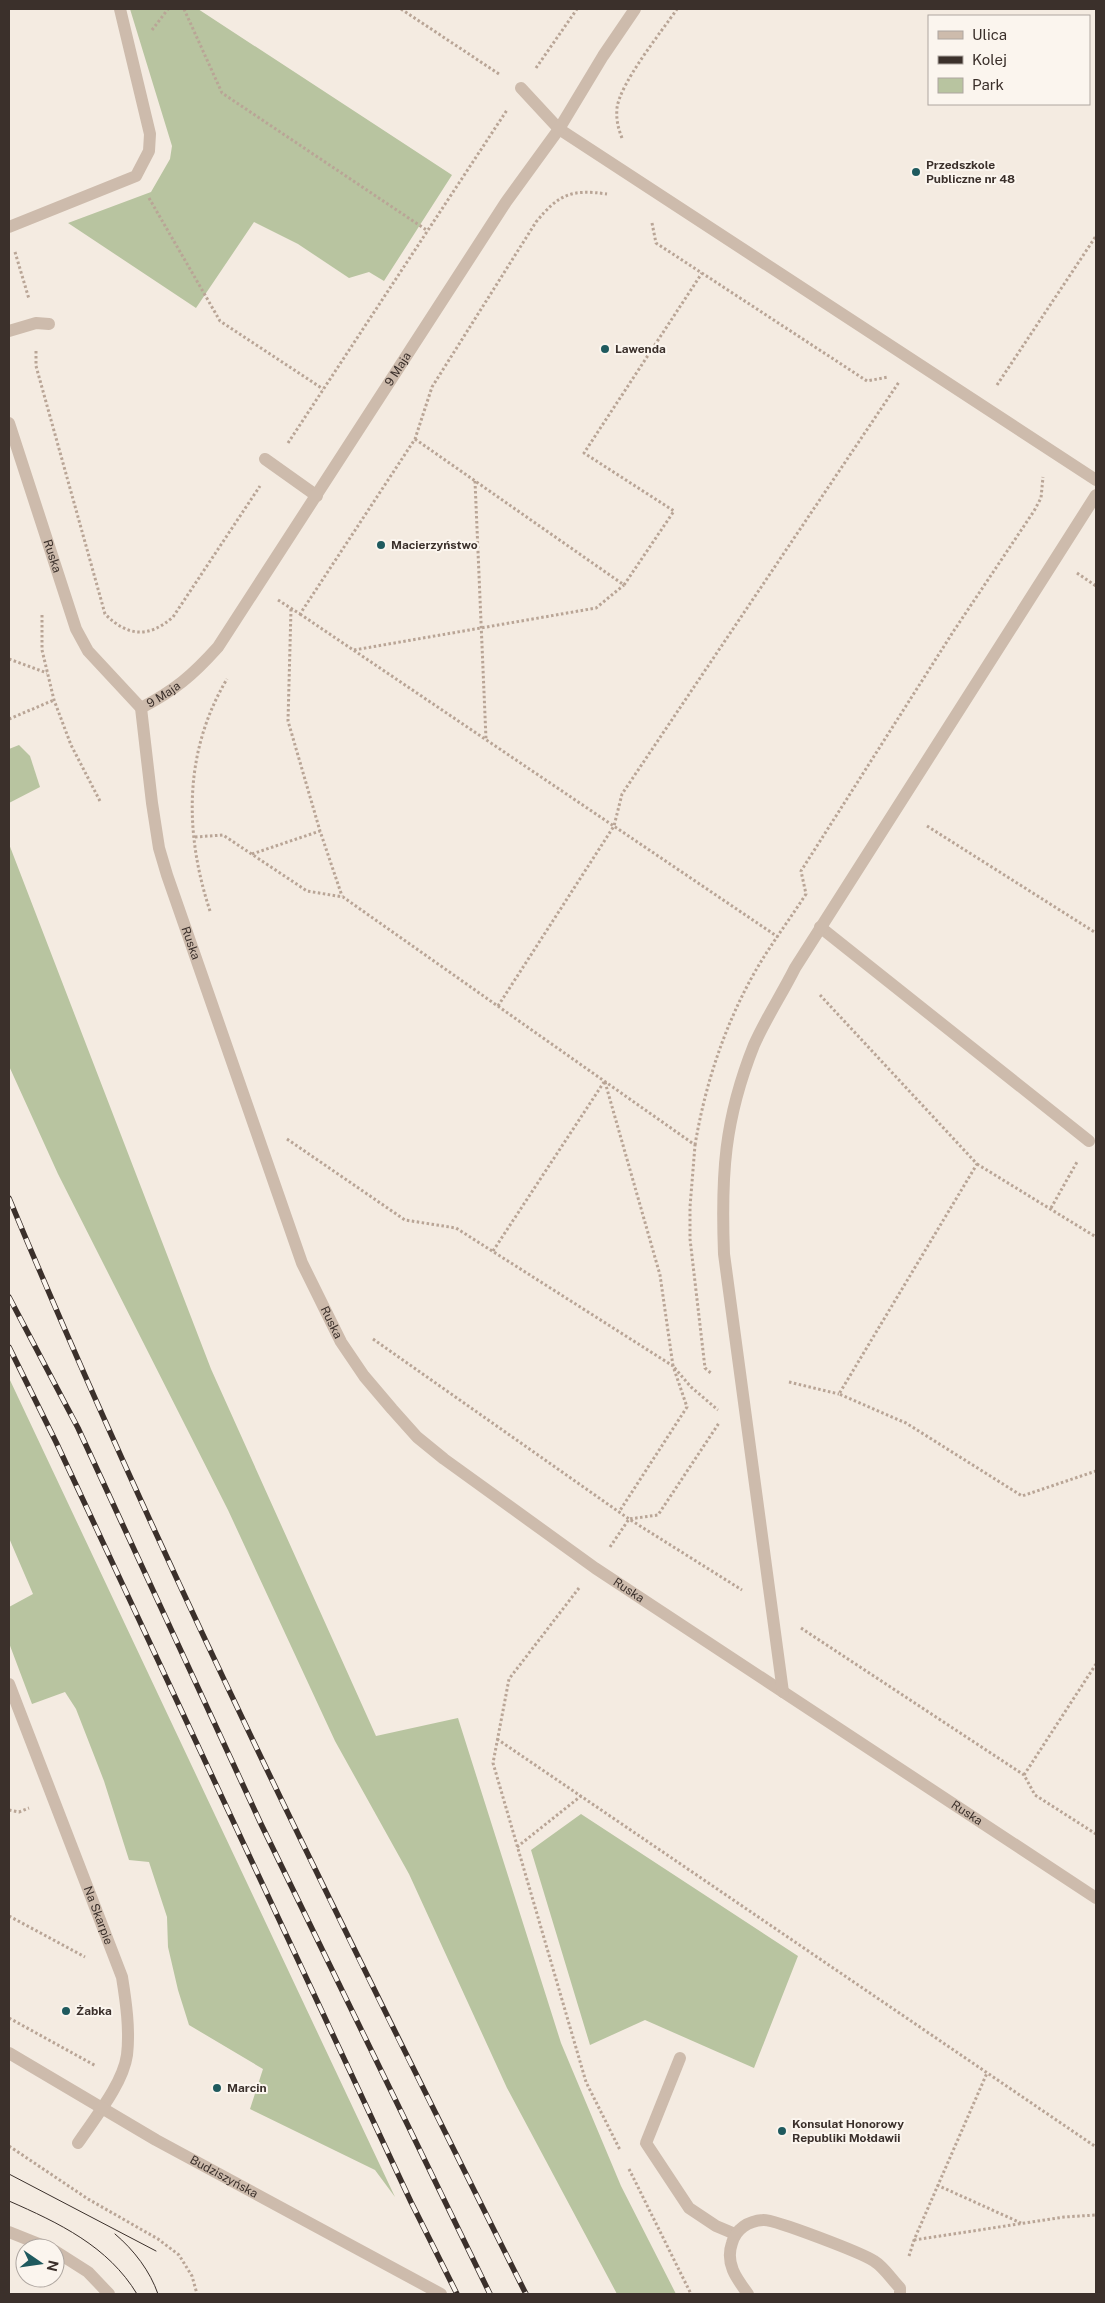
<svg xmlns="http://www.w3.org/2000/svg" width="1105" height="2303" font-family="'Public Sans',sans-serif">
<rect width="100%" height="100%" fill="#f4ebe1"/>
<g fill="#b8c4a0">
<polygon points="130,9 198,9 452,175 384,281 369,272 349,278 298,244 254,222 196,308 68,223 151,192 170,159 172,146"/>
<polygon points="19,745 30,756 40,787 9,803 9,749"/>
<polygon points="9,844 211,1369 376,1736 458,1718 561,2043 621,2186 676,2294 617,2294 507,2088 409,1874 335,1741 228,1510 58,1174 9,1066"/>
<polygon points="9,1378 395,2197 375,2170 250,2109 263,2069 189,2025 178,1990 168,1947 167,1917 149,1862 129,1860 104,1781 76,1709 65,1692 32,1704 9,1643 9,1607 33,1594 9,1538"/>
<polygon points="581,1814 798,1956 754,2068 645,2020 590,2045 531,1850"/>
</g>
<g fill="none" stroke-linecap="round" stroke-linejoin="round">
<g stroke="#b9a596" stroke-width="3" stroke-dasharray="2.5 2.5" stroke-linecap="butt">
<polyline points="184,9 222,93 428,231"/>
<polyline points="401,9 499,74"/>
<polyline points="152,30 168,9"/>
<polyline points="536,68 577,9"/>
<path d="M622 138C618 128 616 119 617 108 620 83 662 31 677 9"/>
<polyline points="149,198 220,321 323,389"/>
<polyline points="652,223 656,243 867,381 888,377"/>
<polyline points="15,252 29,299"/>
<path d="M36 351V366L105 614C128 637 149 638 173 617L260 486"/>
<polyline points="997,385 1096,236"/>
<polyline points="415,439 624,585 674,511 584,453 702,273"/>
<polyline points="288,443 507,110"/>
<polyline points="475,481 486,739"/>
<polyline points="1077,573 1096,586"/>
<path d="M278 600 300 614 415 439 432 387 536 222C559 194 571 189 607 194"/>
<polyline points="291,609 288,721 320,831 342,896"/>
<polyline points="300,614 778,937"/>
<polyline points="42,615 42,650 54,700 71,745 101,803"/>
<polyline points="354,650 596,608 624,585"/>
<polyline points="9,659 47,673"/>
<polyline points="9,719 54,700"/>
<polyline points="927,826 1096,933"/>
<polyline points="195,837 223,835 307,891 343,897 695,1145 690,1207 690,1239 705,1368 712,1374"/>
<polyline points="252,854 320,831"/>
<path d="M210 911C184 832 184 751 227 679"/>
<polyline points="820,995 977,1164 839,1394 906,1423 1022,1496 1096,1471"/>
<polyline points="498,1006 614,826 622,794 899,382"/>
<polyline points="605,1082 660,1275 673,1366 691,1387 718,1410"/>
<polyline points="287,1139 405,1220 456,1228 673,1366 687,1407 619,1512"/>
<path d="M695 1145C705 1086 723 1030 752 977 768 948 788 922 806 894L801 871 953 632 1034 511 1041 498 1043 477"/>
<polyline points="977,1164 1096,1237"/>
<polyline points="1051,1208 1077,1162"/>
<polyline points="493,1251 604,1082"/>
<polyline points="373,1339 629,1519 742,1590"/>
<polyline points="789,1382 839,1394"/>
<polyline points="610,1547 629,1519 658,1515 719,1423"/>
<polyline points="579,1588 509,1679 493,1763 586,2082 620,2150"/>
<polyline points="801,1628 1024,1775 1035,1795 1096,1834"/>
<polyline points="497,1739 1096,2147"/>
<polyline points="1024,1775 1096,1664"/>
<polyline points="9,1810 19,1812 29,1808"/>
<polyline points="517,1847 581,1796"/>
<polyline points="9,1916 85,1957"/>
<polyline points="9,2018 96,2066"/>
<polyline points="9,2146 88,2199 158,2239 179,2255 192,2276 197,2294"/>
<polyline points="629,2169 691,2294"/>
<polyline points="937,2185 1021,2223"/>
<polyline points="914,2240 1064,2217 1096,2215"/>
<polyline points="909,2256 914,2240 987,2073"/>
</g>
<g stroke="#cdbbac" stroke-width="12">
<polyline points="521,88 559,129 1096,480"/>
<polyline points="9,227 136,176 149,151 150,134 120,9"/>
<polyline points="9,331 36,323 49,324"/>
<path id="s1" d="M9 423 76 629 88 651 141 708 152 803 159 848 167 875 302 1263 341 1342 364 1376 392 1409 417 1437 444 1459 595 1568 1096 1898"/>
<polyline points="265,459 317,496"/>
<path id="s2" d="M141 708C175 690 192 676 218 647L506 202 559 129 603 56 635 9"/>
<polyline points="820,927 1089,1141"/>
<path id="s3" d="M9 1684 122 1977C126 2002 130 2030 127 2055 123 2084 94 2119 78 2143"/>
<path d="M783 1692 724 1254C721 1175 724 1120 754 1045 766 1018 782 994 795 968L1096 495"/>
<path id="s4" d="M9 2053 156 2140 441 2294"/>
<polyline points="680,2058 646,2143 689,2208 716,2226 735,2234"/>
<polyline points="9,2232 49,2248"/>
<polyline points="55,2251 88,2272 109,2294"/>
<path d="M748 2294C736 2278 725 2263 732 2243 736 2229 748 2221 763 2220 774 2219 862 2253 874 2261 884 2267 892 2280 900 2288V2294"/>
</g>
<g stroke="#3b302b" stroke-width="1">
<polyline points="9,2174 156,2251"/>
<path d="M9 2201C59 2223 108 2246 137 2294"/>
<path d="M115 2234C134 2250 150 2271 158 2294"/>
</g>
<defs>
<g id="rail">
<path d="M9 1198C164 1571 345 1933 526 2294"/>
<polyline points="9,1297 78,1428 261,1824 490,2294"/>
<polyline points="9,1347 56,1442 411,2202 457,2294"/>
</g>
</defs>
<use href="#rail" stroke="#3b302b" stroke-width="5.5"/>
<use href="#rail" stroke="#fbf5ee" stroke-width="4" stroke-dasharray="11" stroke-linecap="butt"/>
</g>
<g fill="#1f5a5e" stroke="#fbf5ee" stroke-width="2">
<circle cx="916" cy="172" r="5"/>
<circle cx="605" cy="349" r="5"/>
<circle cx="381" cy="545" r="5"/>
<circle cx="66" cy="2011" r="5"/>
<circle cx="217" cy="2088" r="5"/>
<circle cx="782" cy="2131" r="5"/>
</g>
<g text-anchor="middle" stroke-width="4" stroke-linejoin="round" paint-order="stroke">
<g font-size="12" font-weight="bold" fill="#3b302b" stroke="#fbf5ee" text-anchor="start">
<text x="926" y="169">Przedszkole<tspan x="926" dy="14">Publiczne nr 48</tspan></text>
<text x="615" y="353">Lawenda</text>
<text x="391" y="549">Macierzyństwo</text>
<text x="76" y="2015">Żabka</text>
<text x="227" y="2092">Marcin</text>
<text x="792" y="2128">Konsulat Honorowy<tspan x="792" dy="14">Republiki Mołdawii</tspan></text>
</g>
<g font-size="12" fill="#3b302b" stroke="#fbf5ee">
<text dy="4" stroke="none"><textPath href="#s2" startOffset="430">9 Maja</textPath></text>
<text dy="4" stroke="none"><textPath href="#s1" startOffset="140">Ruska</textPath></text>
<text dy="4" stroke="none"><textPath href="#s2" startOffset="26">9 Maja</textPath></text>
<text dy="4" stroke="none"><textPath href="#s1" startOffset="561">Ruska</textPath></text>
<text dy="4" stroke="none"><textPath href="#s1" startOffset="966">Ruska</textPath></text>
<text dy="4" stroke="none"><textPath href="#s1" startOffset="1371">Ruska</textPath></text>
<text dy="4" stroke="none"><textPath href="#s1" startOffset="1776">Ruska</textPath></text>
<text dy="4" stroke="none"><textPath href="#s3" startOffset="248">Na Skarpie</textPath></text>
<text dy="4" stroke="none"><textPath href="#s4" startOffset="248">Budziszyńska</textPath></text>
</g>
</g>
<rect width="1105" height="2303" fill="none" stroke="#3b302b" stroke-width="20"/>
<rect x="928" y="15" width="162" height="90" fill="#fbf5ee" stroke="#aea6a0"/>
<rect x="938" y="31" width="25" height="8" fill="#cdbbac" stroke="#aea6a0"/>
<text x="972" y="40" font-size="15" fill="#3b302b">Ulica</text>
<rect x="938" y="56" width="25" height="8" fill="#3b302b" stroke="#aea6a0"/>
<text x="972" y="65" font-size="15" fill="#3b302b">Kolej</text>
<rect x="938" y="78" width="25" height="15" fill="#b8c4a0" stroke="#aea6a0"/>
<text x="972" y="90" font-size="15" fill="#3b302b">Park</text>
<g transform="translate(40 2263) rotate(103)"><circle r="24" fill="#fbf5ee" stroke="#aea6a0"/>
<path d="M0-4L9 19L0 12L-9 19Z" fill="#1f5a5e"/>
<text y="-8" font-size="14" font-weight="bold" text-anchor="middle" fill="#3b302b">N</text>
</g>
</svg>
